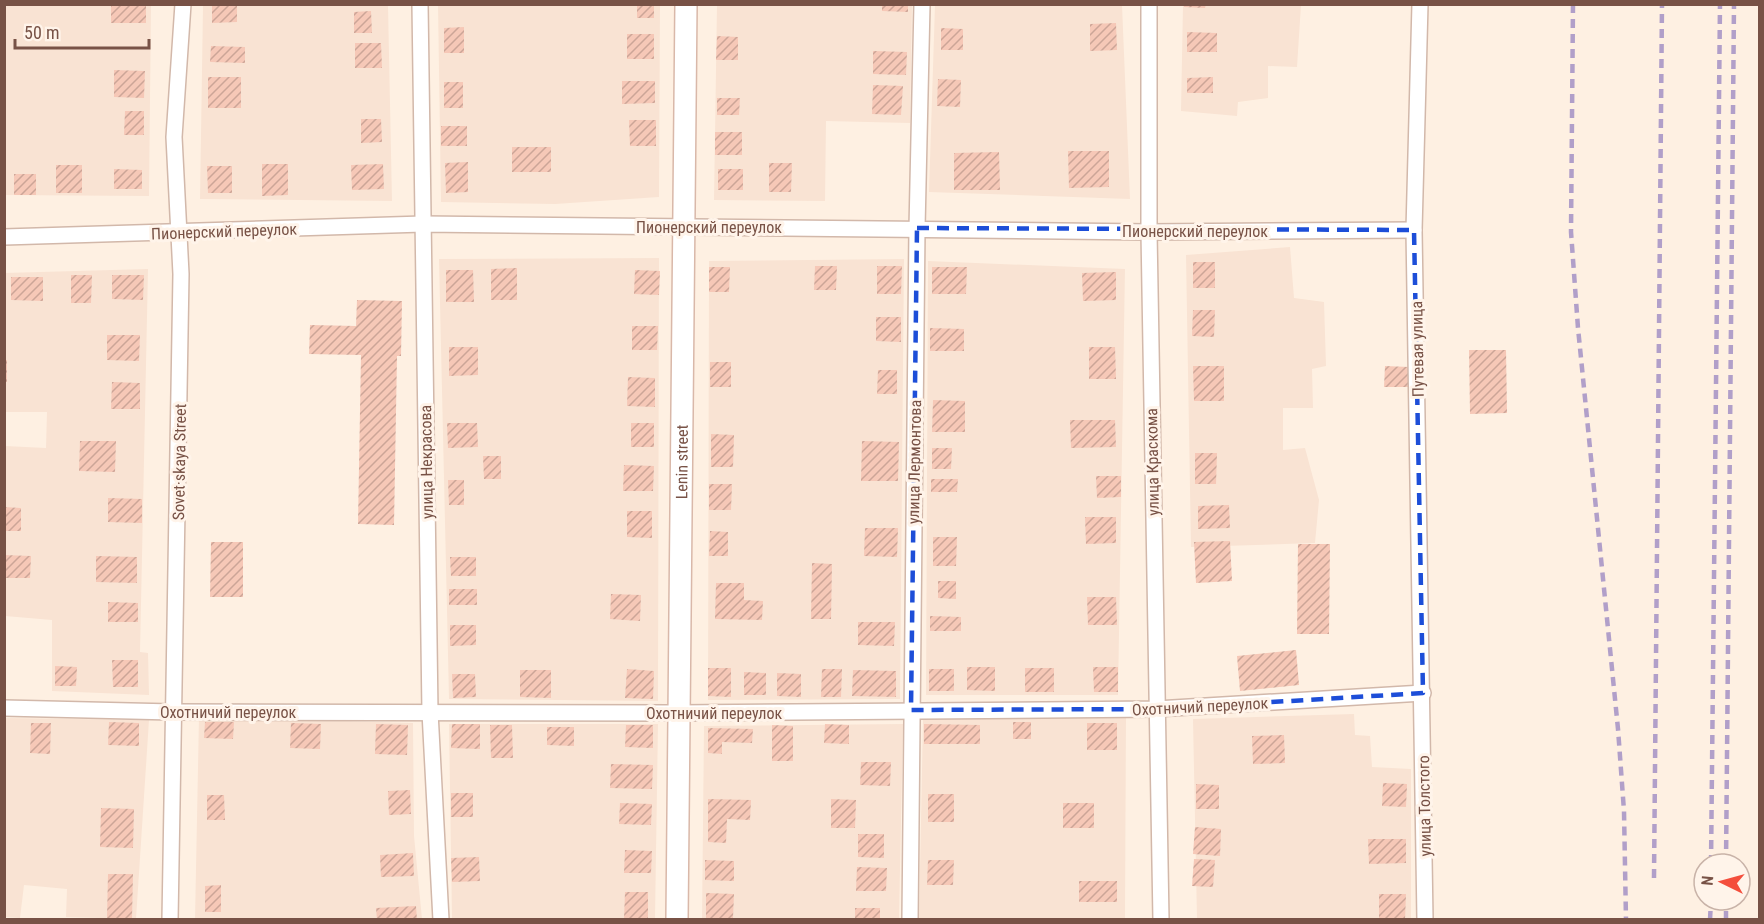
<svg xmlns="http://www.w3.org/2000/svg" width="1764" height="924" font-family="'Roboto Condensed',sans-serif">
<defs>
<pattern id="building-hatch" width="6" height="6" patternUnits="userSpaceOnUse" patternTransform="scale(1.5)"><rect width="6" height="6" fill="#f6c8b7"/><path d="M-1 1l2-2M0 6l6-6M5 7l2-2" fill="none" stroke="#cca597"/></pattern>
</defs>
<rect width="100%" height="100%" fill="#fef0e2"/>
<g fill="#f9e3d3">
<polygon points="5,5 151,5 149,196 5,195"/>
<polygon points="203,5 388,5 392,201 200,199"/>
<polygon points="438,5 660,5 659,197 555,204 441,202"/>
<polygon points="717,5 912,5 910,123 826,121 825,201 714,200"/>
<polygon points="935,5 1122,5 1130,199 929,192"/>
<polygon points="1183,5 1301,5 1297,67 1268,66 1268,98 1238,102 1237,116 1181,111"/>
<polygon points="1290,247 1294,298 1324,302 1326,366 1312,369 1313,408 1283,408 1283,450 1305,448 1319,500 1315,543 1191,547 1186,255"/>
<polygon points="659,258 658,701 449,699 439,259"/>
<polygon points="904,259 900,699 708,700 709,261"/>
<polygon points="928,261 1125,269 1118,695 926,695"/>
<polygon points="148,269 140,652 148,653 149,695 52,691 52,620 5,616 5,446 46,448 47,412 5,412 4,273"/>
<polygon points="1354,714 1355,735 1370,736 1372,767 1411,769 1411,919 1197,919 1193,719"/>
<polygon points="199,717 413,723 414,836 422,919 195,920"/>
<polygon points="5,718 149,720 136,919 66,917 67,889 24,885 20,918 5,917"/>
<polygon points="1126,718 1125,919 919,920 923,719"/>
<polygon points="449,724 658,724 655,919 452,919"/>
<polygon points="903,724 899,919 702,920 704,726"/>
</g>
<g fill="url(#building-hatch)">
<rect x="111" y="4" width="35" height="19"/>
<polygon points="212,4 237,4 237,22 212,23"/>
<rect x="637" y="4" width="17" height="14"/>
<polygon points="882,4 908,4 908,12 882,11"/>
<polygon points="1184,4 1206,4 1205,8 1184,7"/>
<polygon points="371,11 372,33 354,33 354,12"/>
<polygon points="1116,23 1117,50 1090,51 1090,24"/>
<polygon points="464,27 464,53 444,53 444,28"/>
<polygon points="941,28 963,29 963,50 941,50"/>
<polygon points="1187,32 1217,33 1217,52 1187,52"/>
<rect x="627" y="34" width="27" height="25"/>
<polygon points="717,36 738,37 738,60 716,60"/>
<polygon points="355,43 381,43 382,68 355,68"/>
<polygon points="211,46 245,47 245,63 210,62"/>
<polygon points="873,51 907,52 906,75 873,74"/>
<polygon points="114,70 145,71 144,98 114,97"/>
<rect x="208" y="77" width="33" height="31"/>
<polygon points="1213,77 1213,93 1187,93 1187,78"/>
<polygon points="938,79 961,80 960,107 937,106"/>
<polygon points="622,81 655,81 655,103 622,104"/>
<rect x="444" y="82" width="19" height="26"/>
<polygon points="873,85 903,86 901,115 872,114"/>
<polygon points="717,98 740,98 739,115 717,115"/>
<polygon points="125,111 144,111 144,135 124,135"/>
<polygon points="361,119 381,119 382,142 361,143"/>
<polygon points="629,120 656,120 656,146 630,146"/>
<rect x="441" y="126" width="26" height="20"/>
<rect x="715" y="132" width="27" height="23"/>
<rect x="512" y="147" width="39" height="25"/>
<polygon points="1068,151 1109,151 1109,187 1069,188"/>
<polygon points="999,152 1000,190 954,190 954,153"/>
<polygon points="468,162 468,192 446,193 445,163"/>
<polygon points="769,163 792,163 791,192 769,192"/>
<polygon points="262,164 288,164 288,195 262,196"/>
<polygon points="383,164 384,189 352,190 351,165"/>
<rect x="56" y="165" width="26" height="28"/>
<polygon points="207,166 232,166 232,193 208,193"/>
<polygon points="114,169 142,170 142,189 114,189"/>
<rect x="718" y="169" width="25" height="21"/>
<rect x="14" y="174" width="22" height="21"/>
<rect x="1193" y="262" width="22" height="26"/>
<polygon points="815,266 837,266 836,290 814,290"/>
<polygon points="877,266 902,266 901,294 877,294"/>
<polygon points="709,267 730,267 729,292 709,292"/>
<polygon points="932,267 967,267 966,294 932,294"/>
<polygon points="517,268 517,300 491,300 491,269"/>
<polygon points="446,270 473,270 474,302 446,302"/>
<polygon points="635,270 660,271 659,295 634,294"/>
<polygon points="1116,272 1116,300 1083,301 1082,273"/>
<polygon points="71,275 92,275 91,303 71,303"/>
<polygon points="112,275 144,275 143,300 112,299"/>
<polygon points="11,277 43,277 43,301 11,300"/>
<polygon points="357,300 402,301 401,356 397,356 394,525 358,524 361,355 309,354 310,325 356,326"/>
<polygon points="1193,310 1215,310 1214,337 1192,336"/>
<polygon points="876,317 901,317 901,342 876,341"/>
<polygon points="632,326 658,326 657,350 632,350"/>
<polygon points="930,328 964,329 964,351 930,351"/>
<polygon points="107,335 140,335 139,361 107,360"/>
<polygon points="449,347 478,347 478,375 449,376"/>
<polygon points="1089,347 1115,347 1116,379 1089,379"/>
<polygon points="1469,350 1506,350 1507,413 1470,414"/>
<rect x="4" y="360" width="3" height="22"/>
<rect x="710" y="362" width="21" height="25"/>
<polygon points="1193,366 1224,366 1224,401 1194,401"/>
<polygon points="1385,366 1409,367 1408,387 1384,387"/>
<polygon points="878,370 897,370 897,394 877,394"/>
<polygon points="628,377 655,378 655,407 627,406"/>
<polygon points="112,382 140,383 140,409 111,409"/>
<polygon points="933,400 965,401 965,432 932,432"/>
<polygon points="1070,420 1115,420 1116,447 1071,448"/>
<polygon points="447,423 477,423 478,447 448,448"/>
<rect x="631" y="423" width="23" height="24"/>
<polygon points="711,434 734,435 733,467 711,467"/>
<polygon points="80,441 116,441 115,472 79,471"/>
<polygon points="862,441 899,442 898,481 861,481"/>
<polygon points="932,448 952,448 951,469 932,469"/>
<polygon points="1195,453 1217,453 1216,484 1195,484"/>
<polygon points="483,456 501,456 501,479 484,479"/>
<polygon points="624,465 654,466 653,491 623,491"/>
<polygon points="1096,476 1121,476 1121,497 1097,498"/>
<polygon points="931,479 958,479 957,492 931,492"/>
<polygon points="448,480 464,480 464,505 449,505"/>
<polygon points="709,484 732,484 731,510 709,510"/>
<polygon points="108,498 142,499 142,523 108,522"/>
<polygon points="1229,505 1230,528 1198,529 1198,506"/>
<polygon points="4,507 21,508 21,531 4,531"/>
<polygon points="627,511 652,511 652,538 627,537"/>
<polygon points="1085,517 1116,517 1116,543 1086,544"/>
<polygon points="865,528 898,528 897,557 864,556"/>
<polygon points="710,531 728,532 728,556 709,556"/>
<polygon points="933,537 957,537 956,566 933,566"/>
<polygon points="1230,541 1232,581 1196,583 1194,542"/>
<polygon points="211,542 243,542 243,597 210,597"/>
<polygon points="1298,544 1330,544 1329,634 1297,634"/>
<polygon points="4,555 31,556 30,578 4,578"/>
<polygon points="96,556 137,557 137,583 96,582"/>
<polygon points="450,557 476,557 476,576 451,576"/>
<polygon points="812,563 832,564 831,619 811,619"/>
<polygon points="938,581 956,581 956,599 938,598"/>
<polygon points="716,583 744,583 744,600 763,601 762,620 715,619"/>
<rect x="449" y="589" width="28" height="16"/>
<polygon points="611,594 641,595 640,621 610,619"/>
<polygon points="1087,597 1116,597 1117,625 1088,625"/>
<polygon points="108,602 138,603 138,622 108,622"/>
<polygon points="930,616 961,617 961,631 930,631"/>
<polygon points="858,622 895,622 894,646 858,645"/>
<polygon points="450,625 476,625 476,645 450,646"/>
<polygon points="1296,650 1299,685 1240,691 1237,656"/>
<polygon points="112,660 138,660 138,687 113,687"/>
<polygon points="55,666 77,667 76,686 55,686"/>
<polygon points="967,667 995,667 995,691 967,690"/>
<polygon points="1093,667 1118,667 1118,692 1094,692"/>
<polygon points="708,668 731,668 731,697 708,696"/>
<rect x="1025" y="668" width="29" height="24"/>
<polygon points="627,669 654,671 653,699 625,698"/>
<polygon points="822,669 842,669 841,697 821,697"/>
<rect x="929" y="669" width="25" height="22"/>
<polygon points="520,670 551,670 551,698 520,697"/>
<polygon points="853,670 896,671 896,697 852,696"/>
<polygon points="744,672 766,673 766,695 744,695"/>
<polygon points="777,673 801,674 801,697 777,696"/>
<polygon points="452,674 475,674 476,697 453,698"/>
<polygon points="109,722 139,723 139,746 108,745"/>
<polygon points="205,722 234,722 233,739 204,738"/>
<rect x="1013" y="722" width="18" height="17"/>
<polygon points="31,723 51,723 50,754 30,753"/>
<polygon points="291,723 321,724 320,749 290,748"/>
<rect x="1087" y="723" width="30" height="27"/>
<polygon points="376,724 408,725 407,755 375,754"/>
<polygon points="452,724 480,724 480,749 451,748"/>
<polygon points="825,724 849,725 849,744 824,743"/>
<polygon points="924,724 980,725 980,744 924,744"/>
<polygon points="490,725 512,725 513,758 491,758"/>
<polygon points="626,725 653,725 653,748 625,747"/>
<polygon points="772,725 793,726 793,761 772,761"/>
<polygon points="547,727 574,727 574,746 547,745"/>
<polygon points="708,728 753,729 752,743 722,742 722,754 708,753"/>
<polygon points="1284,735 1285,763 1253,764 1252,736"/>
<polygon points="861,762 891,762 890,786 860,785"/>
<polygon points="611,764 653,765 652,789 610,788"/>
<polygon points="1383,783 1407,784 1406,807 1382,806"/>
<polygon points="1196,784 1219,785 1219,809 1196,809"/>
<polygon points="410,790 411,814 389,815 388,791"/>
<rect x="451" y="793" width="22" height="24"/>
<rect x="928" y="794" width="26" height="28"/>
<polygon points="207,795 224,795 225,820 207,820"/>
<polygon points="708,799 751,800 750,820 727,819 726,843 708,842"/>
<polygon points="831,799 856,800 855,828 831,828"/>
<polygon points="620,803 652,804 651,825 619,824"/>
<rect x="1063" y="803" width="31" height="25"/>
<polygon points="101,808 134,809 133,848 100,847"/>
<polygon points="1195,827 1221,829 1220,856 1193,854"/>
<polygon points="858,834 884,834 884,858 858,857"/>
<polygon points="1368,839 1406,839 1406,863 1369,864"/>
<polygon points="625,850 652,851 651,873 624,873"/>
<polygon points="413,853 414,876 381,877 380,855"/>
<polygon points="479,857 480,881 452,882 451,858"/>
<polygon points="1194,859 1215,860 1213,887 1192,886"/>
<polygon points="705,860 734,861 734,881 705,880"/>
<polygon points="928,860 954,860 953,885 927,885"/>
<polygon points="857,867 887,868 886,891 856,891"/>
<polygon points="108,874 133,874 132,919 107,918"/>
<rect x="1079" y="881" width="38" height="21"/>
<polygon points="221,885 221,912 205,912 205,886"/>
<polygon points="625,892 648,892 648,920 624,920"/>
<polygon points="706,893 734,894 733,918 706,918"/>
<polygon points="1379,894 1406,894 1405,920 1379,920"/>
<polygon points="416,906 417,920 377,920 376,908"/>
<rect x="855" y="908" width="25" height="12"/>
</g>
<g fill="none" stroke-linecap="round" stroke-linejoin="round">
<defs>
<g id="street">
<polyline points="420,4 430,712 441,920"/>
<polyline points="1149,4 1149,232 1161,920"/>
<polyline points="1420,4 1414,230 1425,920"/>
<polyline points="4,237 423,224 1149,232 1414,230"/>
<polyline points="4,708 173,712 680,713 1156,709 1423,693"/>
<polyline points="170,920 181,274 174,137 183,4"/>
<polyline points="910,920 917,228 922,4"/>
</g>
<g id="secondary">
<path id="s1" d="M677 920 686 4"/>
</g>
</defs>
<use href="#street" stroke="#d2b8aa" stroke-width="18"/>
<use href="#secondary" stroke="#d9b8a9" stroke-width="24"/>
<use href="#street" stroke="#fff" stroke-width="15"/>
<use href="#secondary" stroke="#fff" stroke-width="21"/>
<g stroke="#b19fc9" stroke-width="4.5" stroke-dasharray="9 6" stroke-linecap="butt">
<polyline points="1573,4 1571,232 1578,328 1618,729 1624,811 1626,920"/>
<polyline points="1711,864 1720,4"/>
<polyline points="1726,864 1734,4"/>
<polyline points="1654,878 1662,4"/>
<polyline points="1710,920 1711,900"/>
<polyline points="1726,920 1726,900"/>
</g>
</g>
<path fill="none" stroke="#1d4ed8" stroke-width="4.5" stroke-dasharray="12 8" stroke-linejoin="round" d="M917 228 1414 230 1423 693 1156 709 911 710Z"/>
<g text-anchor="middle" stroke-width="6" stroke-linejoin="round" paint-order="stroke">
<g font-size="16" fill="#785246" stroke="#fff4ea">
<text x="709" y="233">Пионерский переулок</text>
<text transform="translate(224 231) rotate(-2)" y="6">Пионерский переулок</text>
<text x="1195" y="237">Пионерский переулок</text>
<text transform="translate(1417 349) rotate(-91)" y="6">Путевая улица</text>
<text transform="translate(179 462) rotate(-89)" y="6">Sovet·skaya Street</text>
<text transform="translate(426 462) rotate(-91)" y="6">улица Некрасова</text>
<text dy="6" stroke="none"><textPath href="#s1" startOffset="458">Lenin street</textPath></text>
<text transform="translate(914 462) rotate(-89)" y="6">улица Лермонтова</text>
<text transform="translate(1152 462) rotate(-91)" y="6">улица Краскома</text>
<text transform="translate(1200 706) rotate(-3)" y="6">Охотничий переулок</text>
<text x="228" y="718">Охотничий переулок</text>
<text x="714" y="719">Охотничий переулок</text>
<text transform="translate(1424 806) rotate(-91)" y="6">улица Толстого</text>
</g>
</g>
<rect width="1764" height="924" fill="none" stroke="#785246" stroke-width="12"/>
<g transform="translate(1722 882) rotate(275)"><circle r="28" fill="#fff4ea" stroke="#c9b3a8" stroke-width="1.5"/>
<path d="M0-4.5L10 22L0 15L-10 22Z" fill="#f44e3c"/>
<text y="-9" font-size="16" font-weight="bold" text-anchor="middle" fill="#785246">N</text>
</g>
<path d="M15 39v9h134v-9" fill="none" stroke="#785246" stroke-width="3"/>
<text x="24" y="39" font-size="18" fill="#785246" stroke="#fff4ea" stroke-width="4.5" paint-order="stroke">50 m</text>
</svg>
